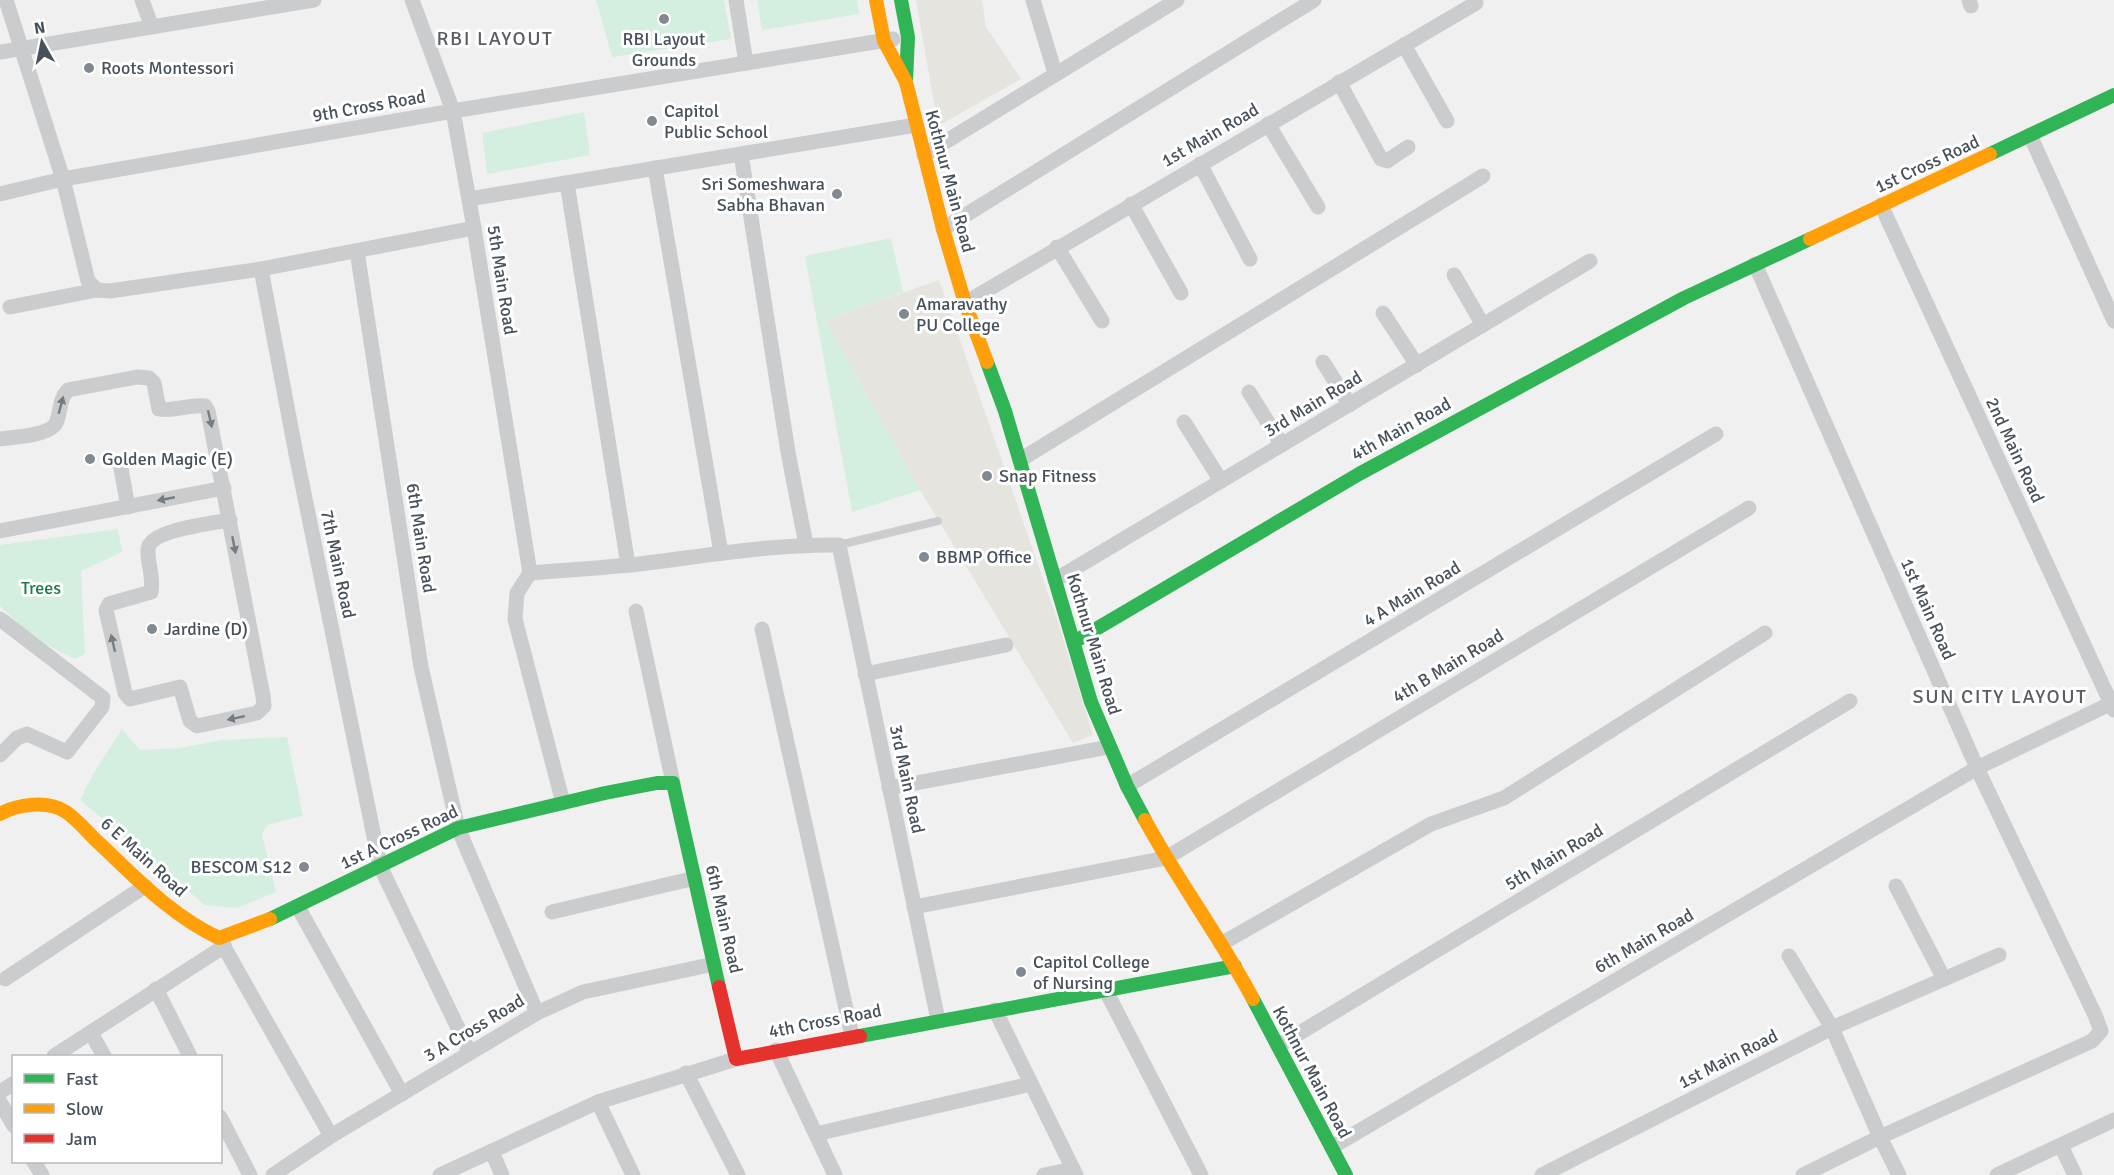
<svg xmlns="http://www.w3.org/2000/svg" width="2114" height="1175" font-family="Signika,sans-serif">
<rect width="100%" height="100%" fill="#f0f0f0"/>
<g fill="#e5e4de">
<polygon points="916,0 982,0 986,27 1021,79 938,126"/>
<polygon points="939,280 1057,619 1093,735 1073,743 920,490 825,320"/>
</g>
<g fill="#d4efe0">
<polygon points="596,0 724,0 731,39 612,57"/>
<polygon points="757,0 857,0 859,14 762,30"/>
<polygon points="584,112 590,155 487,174 482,133"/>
<polygon points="891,238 903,292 825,320 920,490 852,512 805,256"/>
<polygon points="118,529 122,552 81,571 85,654 75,659 33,638 0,606 0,545"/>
<polygon points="122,729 140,750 180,748 221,740 287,737 303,816 267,825 262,834 276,892 237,908 205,905 80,800 93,774"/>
</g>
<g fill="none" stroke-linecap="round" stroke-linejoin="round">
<polyline stroke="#caccce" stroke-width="8" points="839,545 938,521"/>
<g stroke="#caccce" stroke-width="15">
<polyline points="6,0 63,179 88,281 97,290"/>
<polyline points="142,0 152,27"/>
<polyline points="412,0 453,111 474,228 530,573"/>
<polyline points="736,0 746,63"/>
<polyline points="1033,0 1055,73"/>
<polyline points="1969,0 1971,6"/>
<polyline points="1404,45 1447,121"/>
<polyline points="0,52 314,0"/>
<polyline points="1339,82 1381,159 1387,161 1408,147"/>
<polyline points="1268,124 1318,207"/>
<polyline points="2030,135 2114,321"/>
<polyline points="741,154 788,452 806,545"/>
<polyline points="924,155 1177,0"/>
<polyline points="1200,164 1250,259"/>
<polyline points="655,168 721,553"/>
<polyline points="567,183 628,565"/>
<polyline points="0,194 63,179 453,111 893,39"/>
<polyline points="469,199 916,125"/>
<polyline points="1131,204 1181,293"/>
<polyline points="1881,205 2114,710"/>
<polyline points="943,229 1314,0"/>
<polyline points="1057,247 1102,321"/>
<polyline points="357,251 421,667 458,828 537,1013"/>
<polyline points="1755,264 1977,768 2095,1015 2101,1031 2092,1041 1880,1137 1803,1175"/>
<polyline points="261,269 296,454 380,866 470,1053"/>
<polyline points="1454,275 1483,325"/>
<polyline points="965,303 1476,3"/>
<polyline points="10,307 97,290 110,291 261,269 474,228"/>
<polyline points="1383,313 1417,365"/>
<polyline points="1323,362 1350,405"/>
<polyline points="1249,392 1282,445"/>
<polyline points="1184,422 1221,481"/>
<path d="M0 439C14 437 52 436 57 421 61 409 59 400 68 390L137 377 149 378 154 383 159 409C174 412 189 404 205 406L208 411 263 696 264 706 257 713 197 726 190 721 180 687 130 699 125 693 106 610 109 604 151 592C154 576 147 563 148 549 150 530 213 523 230 520"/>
<polyline points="1020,460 1483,176"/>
<polyline points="120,463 128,507"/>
<polyline points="0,531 224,488"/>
<path d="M530 573C566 570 603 568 639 564 706 556 772 544 839 545L938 1020"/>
<polyline points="530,573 517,593 515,619 563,803"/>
<polyline points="1055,580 1590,261"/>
<polyline points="636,611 673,783"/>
<polyline points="0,619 103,698 102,707 67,752 27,734 17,738 0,755"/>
<polyline points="762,629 852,1036"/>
<polyline points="865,674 1006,645"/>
<polyline points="1127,786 1716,434"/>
<polyline points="889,788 1109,747"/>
<polyline points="1896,886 1944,979"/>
<polyline points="298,907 402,1094"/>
<polyline points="914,907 1166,858 1749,508"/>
<polyline points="552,912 695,878"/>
<polyline points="219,938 331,1136"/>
<polyline points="1221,944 1431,824 1504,798 1765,633"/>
<polyline points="1789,956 1832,1028 1880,1137 1899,1175"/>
<polyline points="5,979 145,886"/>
<polyline points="156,989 190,1056"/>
<polyline points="1105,989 1201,1175"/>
<polyline points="995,1010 1076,1175"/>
<polyline points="91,1033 104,1056"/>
<polyline points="1278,1046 1850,701"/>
<polyline points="776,1050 835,1175"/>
<polyline points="54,1056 220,949 224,944"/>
<polyline points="686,1073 738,1175"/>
<polyline points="0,1092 14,1083"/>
<polyline points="0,1102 14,1126"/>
<polyline points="598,1102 633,1175"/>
<polyline points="220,1117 250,1175"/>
<polyline points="816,1134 1031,1084"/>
<polyline points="2061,1146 2075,1175"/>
<polyline points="1332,1147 1977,768 2114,702"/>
<polyline points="492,1152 502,1175"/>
<polyline points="34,1162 42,1175"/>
<polyline points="273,1175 331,1136 537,1013 583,992 714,964"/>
<polyline points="440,1175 598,1102 736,1059"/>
<polyline points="1044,1175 1073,1169"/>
<polyline points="1542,1175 1832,1028 1999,955"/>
<polyline points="1997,1175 2114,1120"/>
</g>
<g stroke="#30b455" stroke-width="14">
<polyline points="901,0 908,37 906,81"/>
<polyline points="1990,154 2114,95"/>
<polyline points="987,362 1005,411 1091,702 1127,786 1145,820"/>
<polyline points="1074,642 1359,474 1684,298 1810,239"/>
<polyline points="270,919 458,828 605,793 657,783 673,783 719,987"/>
<polyline points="1253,999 1346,1175"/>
<polyline points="860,1036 1235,966"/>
</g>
<g stroke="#ff9f0a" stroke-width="14">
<polyline points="876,0 884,41 906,82 943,229 965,303 987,362"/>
<polyline points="1810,239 1990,154"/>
<path d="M0 814C18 804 48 800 66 812 78 820 89 834 100 844 137 879 172 916 219 938L270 919"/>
<path d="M1145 820C1178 881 1220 937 1253 999"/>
</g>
<polyline stroke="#e5322d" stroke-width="14" points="719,987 736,1059 860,1036"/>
</g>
<defs><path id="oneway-solid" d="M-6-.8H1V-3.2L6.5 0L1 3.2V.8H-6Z" transform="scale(1.5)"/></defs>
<g fill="#757c84">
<use href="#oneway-solid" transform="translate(61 405) rotate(-75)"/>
<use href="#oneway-solid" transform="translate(210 419) rotate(77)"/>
<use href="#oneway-solid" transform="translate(166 499) rotate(169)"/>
<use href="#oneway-solid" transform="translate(234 545) rotate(79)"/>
<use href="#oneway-solid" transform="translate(113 643) rotate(-103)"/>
<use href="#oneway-solid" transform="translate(236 718) rotate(168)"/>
</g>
<g fill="#828990" stroke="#fff" stroke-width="2">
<circle cx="664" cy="19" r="6"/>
<circle cx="89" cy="68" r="6"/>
<circle cx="652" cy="121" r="6"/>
<circle cx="837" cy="194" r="6"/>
<circle cx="904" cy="314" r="6"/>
<circle cx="90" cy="459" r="6"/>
<circle cx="987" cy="476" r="6"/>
<circle cx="924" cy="557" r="6"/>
<circle cx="152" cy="629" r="6"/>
<circle cx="304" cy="867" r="6"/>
<circle cx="1021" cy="972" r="6"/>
</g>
<g text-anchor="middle" stroke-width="6" stroke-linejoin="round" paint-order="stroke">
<g font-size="18" fill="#47515c" stroke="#fff" text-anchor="start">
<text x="664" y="45" text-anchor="middle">RBI Layout<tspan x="664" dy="21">Grounds</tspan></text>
<text x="101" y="74">Roots Montessori</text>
<text x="664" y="117">Capitol<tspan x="664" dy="21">Public School</tspan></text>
<text x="825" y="190" text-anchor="end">Sri Someshwara<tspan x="825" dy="21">Sabha Bhavan</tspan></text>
<text x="916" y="310">Amaravathy<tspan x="916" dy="21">PU College</tspan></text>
<text x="102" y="465">Golden Magic (E)</text>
<text x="999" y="482">Snap Fitness</text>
<text x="936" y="563">BBMP Office</text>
<text x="164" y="635">Jardine (D)</text>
<text x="292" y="873" text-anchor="end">BESCOM S12</text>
<text x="1033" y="968">Capitol College<tspan x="1033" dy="21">of Nursing</tspan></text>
</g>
<g font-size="18" fill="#47515c" stroke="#fff">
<text transform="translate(369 106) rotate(-10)" y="6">9th Cross Road</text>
<text transform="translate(1210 135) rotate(-30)" y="6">1st Main Road</text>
<text transform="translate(1927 164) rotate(-25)" y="6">1st Cross Road</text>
<text transform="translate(950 181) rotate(75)" y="6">Kothnur Main Road</text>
<text transform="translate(502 280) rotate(81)" y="6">5th Main Road</text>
<text transform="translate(1313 404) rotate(-31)" y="6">3rd Main Road</text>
<text transform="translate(1401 429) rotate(-29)" y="6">4th Main Road</text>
<text transform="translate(2015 450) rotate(65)" y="6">2nd Main Road</text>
<text transform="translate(421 538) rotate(81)" y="6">6th Main Road</text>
<text transform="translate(338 564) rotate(78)" y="6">7th Main Road</text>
<text transform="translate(1412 594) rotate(-31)" y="6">4 A Main Road</text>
<text transform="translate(1928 609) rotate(66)" y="6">1st Main Road</text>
<text transform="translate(1094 644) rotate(73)" y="6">Kothnur Main Road</text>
<text transform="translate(1448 666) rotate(-31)" y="6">4th B Main Road</text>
<text transform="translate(907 779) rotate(78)" y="6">3rd Main Road</text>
<text transform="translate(399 837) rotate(-25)" y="6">1st A Cross Road</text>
<text transform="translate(144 857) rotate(42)" y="6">6 E Main Road</text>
<text transform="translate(1554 857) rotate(-31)" y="6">5th Main Road</text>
<text transform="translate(724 919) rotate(77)" y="6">6th Main Road</text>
<text transform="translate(1644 941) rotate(-30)" y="6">6th Main Road</text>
<text transform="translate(825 1021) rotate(-11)" y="6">4th Cross Road</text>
<text transform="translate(474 1028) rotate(-31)" y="6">3 A Cross Road</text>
<text transform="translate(1728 1059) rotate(-27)" y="6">1st Main Road</text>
<text transform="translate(1312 1072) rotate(62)" y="6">Kothnur Main Road</text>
</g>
<g font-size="18" fill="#197d4e" stroke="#fff">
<text x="41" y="594">Trees</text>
</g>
<g font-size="20" letter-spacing="1.5" fill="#5b5f64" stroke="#fff">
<text x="495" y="45">RBI LAYOUT</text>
<text x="2000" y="703">SUN CITY LAYOUT</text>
</g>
</g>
<rect x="12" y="1055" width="210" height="108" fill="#ffffff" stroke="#b5b9be" stroke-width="1.5"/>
<rect x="24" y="1074" width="30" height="9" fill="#30b455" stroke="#b5b9be" stroke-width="1.5"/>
<text x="66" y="1085" font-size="18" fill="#47515c">Fast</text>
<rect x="24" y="1104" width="30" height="9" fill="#ff9f0a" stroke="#b5b9be" stroke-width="1.5"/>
<text x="66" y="1115" font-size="18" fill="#47515c">Slow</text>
<rect x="24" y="1134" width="30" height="9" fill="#e5322d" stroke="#b5b9be" stroke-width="1.5"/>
<text x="66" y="1145" font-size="18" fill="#47515c">Jam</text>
<g transform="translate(42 42) rotate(351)" stroke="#ffffff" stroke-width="4.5" paint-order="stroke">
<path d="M0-4.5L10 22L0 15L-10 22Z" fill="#47515c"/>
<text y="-9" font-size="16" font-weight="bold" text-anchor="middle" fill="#47515c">N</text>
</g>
</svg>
